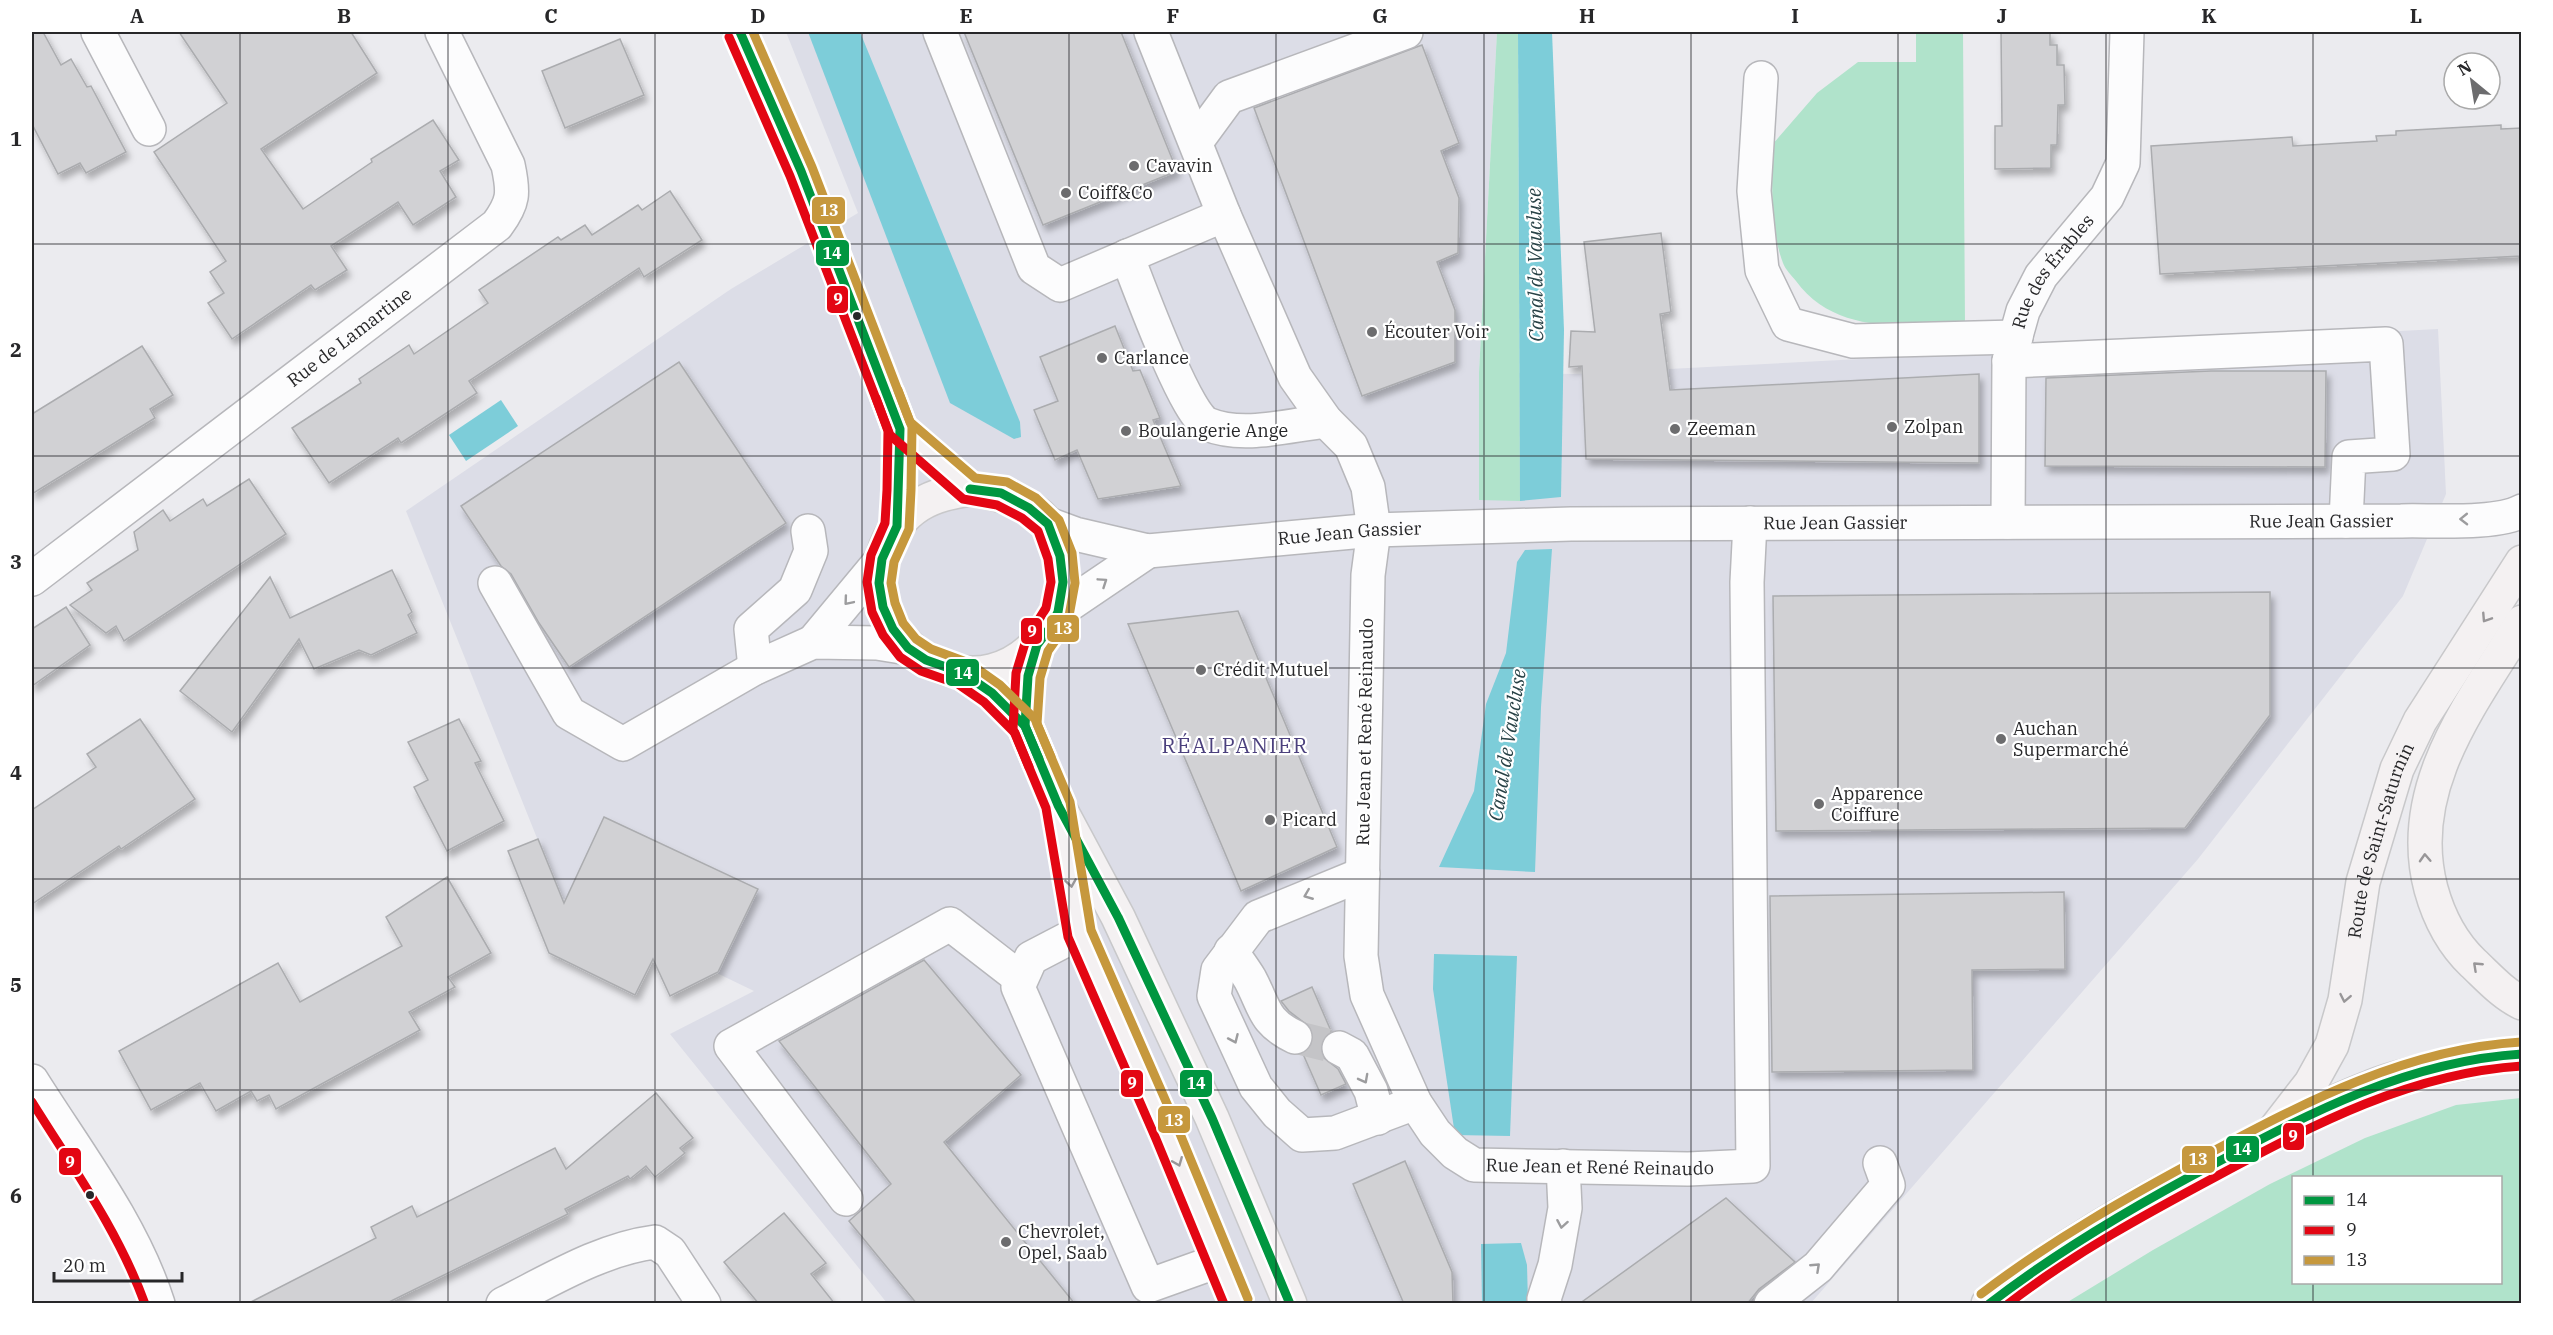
<svg xmlns="http://www.w3.org/2000/svg" width="2553" height="1335" font-family="'IBM Plex Serif',serif">
<defs>
<filter id="shadow"><feDropShadow dx="3.5" dy="6" stdDeviation="3" flood-color="#0004"/></filter>
</defs>
<rect width="100%" height="100%" fill="#ebebef"/>
<polygon fill="#dcdde7" points="786,32 1497,32 1479,372 1572,374 2438,329 2446,494 2403,596 2198,859 1811,1303 887,1303 670,1034 754,991 561,898 406,511 731,289 858,213"/>
<g fill="#b0e3cb" fill-rule="evenodd">
<polygon points="1497,32 1518,32 1520,501 1479,500 1479,372"/>
<path d="M1916 32H1963L1965 324C1906 326 1835 335 1796 281 1792 276 1785 269 1783 263 1769 226 1773 183 1772 145L1817 93 1858 62H1916Z"/>
<path d="M2521 1098V1303H2066L2153 1250 2270 1184 2365 1138 2456 1105ZM2294 1178H2500V1282H2294Z"/>
</g>
<g fill="#7dcdd9">
<polygon points="808,32 860,32 1020,422 1021,437 1014,439 950,403"/>
<polygon points="1518,32 1552,32 1564,330 1561,497 1520,501"/>
<polygon points="501,400 518,426 466,461 449,435"/>
<polygon points="1552,549 1541,707 1535,872 1439,867 1474,791 1486,704 1506,653 1517,562 1525,550"/>
<polygon points="1434,954 1517,956 1510,1136 1455,1135 1433,989"/>
<polygon points="1521,1243 1527,1265 1528,1303 1482,1303 1481,1244"/>
</g>
<g fill="#d1d1d4" stroke="#abacaf" stroke-width="1.5" filter="url(#shadow)">
<polygon points="32,32 43,32 61,65 71,59 87,87 91,86 126,152 86,173 80,163 58,174 32,124"/>
<polygon points="179,32 351,32 377,73 261,149 303,209 372,162 371,159 433,120 459,160 440,171 456,197 413,225 398,202 331,246 347,270 315,290 311,285 232,339 208,303 224,293 210,272 226,261 154,152 227,103"/>
<polygon points="964,32 1121,32 1177,171 1043,225"/>
<polygon points="2001,32 2050,32 2050,45 2057,45 2057,65 2064,65 2065,105 2058,105 2057,145 2051,145 2051,168 1995,169 1995,126 2002,126"/>
<polygon points="620,39 644,95 565,128 542,71"/>
<polygon points="1422,45 1459,143 1441,151 1459,198 1458,253 1437,262 1455,310 1455,362 1362,396 1254,108"/>
<polygon points="2501,125 2501,129 2522,128 2522,256 2160,274 2151,146 2292,137 2293,146 2377,141 2376,136 2396,135 2396,131"/>
<polygon points="670,191 702,240 644,277 639,268 469,381 477,393 401,443 398,438 329,483 292,428 361,383 359,379 409,345 414,354 488,303 479,290 558,237 561,240 585,225 592,235 638,205 642,210"/>
<polygon points="1661,233 1671,312 1660,314 1670,390 1979,374 1979,463 1586,459 1582,366 1569,367 1571,331 1595,332 1584,242"/>
<polygon points="1115,326 1133,371 1140,370 1160,418 1153,420 1181,486 1098,499 1077,450 1055,460 1034,410 1058,401 1040,357"/>
<polygon points="142,346 173,395 150,409 155,418 32,494 32,414"/>
<polygon points="679,362 786,523 569,667 539,623 511,574 501,566 461,506"/>
<polygon points="2211,371 2326,371 2325,467 2045,466 2046,378"/>
<polygon points="249,479 286,534 124,641 116,626 106,633 70,605 92,590 87,583 138,550 134,532 163,510 170,521 203,499 207,506"/>
<polygon points="392,570 412,612 408,615 417,633 371,655 359,650 314,669 299,639 232,732 180,691 270,577 290,618"/>
<polygon points="2270,592 2270,715 2185,828 1776,831 1773,596"/>
<polygon points="66,607 90,645 32,686 32,629"/>
<polygon points="1238,611 1337,847 1241,891 1128,624"/>
<polygon points="140,719 195,799 121,849 119,846 32,904 32,810 96,767 87,754"/>
<polygon points="459,719 481,761 475,763 504,821 447,851 414,787 428,780 408,742"/>
<polygon points="604,817 758,889 718,972 670,996 653,959 635,995 549,953 508,851 538,839 564,903"/>
<polygon points="447,877 491,953 448,977 455,987 409,1012 420,1030 276,1109 269,1095 257,1101 251,1091 216,1111 200,1083 151,1110 119,1051 278,963 300,1002 402,946 386,917"/>
<polygon points="2064,892 2065,969 1972,970 1973,1070 1772,1072 1770,896"/>
<polygon points="924,960 1021,1075 944,1142 1075,1304 917,1304 849,1221 891,1184 779,1041"/>
<polygon points="1312,987 1331,1031 1322,1040 1320,1049 1323,1057 1338,1069 1346,1084 1321,1095 1303,1054 1312,1045 1314,1037 1311,1028 1289,1011 1281,1001"/>
<polygon points="656,1093 693,1138 680,1148 685,1153 655,1177 646,1166 630,1179 628,1176 565,1209 568,1214 385,1304 247,1304 376,1238 371,1227 412,1206 417,1217 555,1148 566,1169"/>
<polygon points="1405,1161 1452,1272 1453,1304 1404,1304 1353,1184"/>
<polygon points="1726,1198 1795,1262 1759,1289 1747,1304 1579,1304"/>
<polygon points="784,1213 826,1263 811,1274 835,1304 759,1304 724,1262"/>
</g>
<g fill="none" stroke-linecap="round" stroke-linejoin="round">
<polyline stroke="#c4c4c7" stroke-width="33" stroke-dasharray="33 16" stroke-linecap="butt" points="1295,1037 1339,1048"/>
<defs>
<g id="minor">
<polyline points="98,32 149,129"/>
<path id="s1" d="M940 32 1034 268 1060 285 1224 215 1295 377 1326 421 1351 446 1368 487 1374 530 1368 575 1361 956 1367 995 1415 1103 1435 1133 1455 1153 1474 1165 1688 1169 1753 1166 1747 582 1750 523"/>
<polyline points="1151,32 1224,215"/>
<polyline points="1761,78 1754,191 1762,270 1788,324 1853,341 2016,337"/>
<polyline points="1196,142 1229,97 1406,32"/>
<path d="M1127 256C1138 284 1186 416 1207 424 1243 439 1289 425 1326 421"/>
<polyline points="2009,361 2386,344 2393,454 2349,457 2346,521"/>
<path id="s2" d="M2008 522 2009 361 2023 311 2041 276 2107 197 2123 163 2127 32"/>
<path id="s3" d="M1048 524 1075 534 1148 551 1374 530 1571 524 2401 521C2432 520 2496 525 2522 511"/>
<path id="s4" d="M32 579 497 225C514 202 514 193 508 165L442 32"/>
<polyline points="495,583 569,713 623,744 755,668 813,642 877,643 908,648"/>
<polyline points="1058,612 1148,551"/>
<polyline points="813,642 882,559"/>
<polyline points="755,668 751,629 795,590 811,551 808,531"/>
<polyline points="1363,874 1258,917 1218,970 1214,996 1256,1087 1277,1113 1302,1135 1335,1133 1415,1103"/>
<polyline points="1079,933 1031,958 1018,987 1148,1286 1218,1261"/>
<path d="M1231 951C1237 960 1244 969 1250 979 1265 1007 1263 1022 1295 1037"/>
<polyline points="1339,1048 1352,1055 1371,1091 1378,1118"/>
<path d="M32 1081C76 1151 133 1225 158 1304"/>
<polyline points="846,1199 731,1046 950,924 1021,979"/>
<path d="M503 1304C551 1280 601 1249 655 1242L670 1252 704 1304"/>
<polyline points="1545,1304 1544,1299 1555,1265 1565,1208 1563,1166"/>
<polyline points="1771,1304 1818,1267 1888,1185 1880,1163"/>
</g>
<g id="major">
<polyline points="740,32 801,171 900,429 897,526"/>
<polyline points="900,429 970,489"/>
<path d="M970 489C998 493 1029 501 1047 523 1053 529 1055 541 1057 549 1083 619 1011 697 940 666 914 655 897 639 886 614 870 577 884 527 919 505 935 495 952 492 970 489Z"/>
<path d="M2522 622C2472 703 2404 788 2431 889 2439 918 2451 942 2473 963 2488 977 2503 994 2522 1003"/>
<polyline points="963,673 992,693 1025,726 1058,805 1118,917 1212,1118 1290,1304"/>
<polyline points="1025,726 1028,676 1037,645"/>
<polyline points="1062,830 1079,933 1167,1134 1237,1304"/>
<path id="s5" d="M2273 1132 2311 1083 2332 1045 2345 1000 2363 882 2397 769 2420 721 2522 562"/>
<path d="M1988 1304C2057 1249 2134 1205 2212 1165 2264 1137 2316 1108 2371 1087 2398 1076 2427 1071 2454 1065 2477 1060 2499 1055 2522 1054"/>
</g>
</defs>
<use href="#minor" stroke="#b7b7bb" stroke-width="36"/>
<use href="#major" stroke="#c8c8ca" stroke-width="36"/>
<use href="#minor" stroke="#fcfcfd" stroke-width="33"/>
<use href="#major" stroke="#f4f1f2" stroke-width="33"/>
<defs>
<g id="bus-1">
<polyline points="740,32 801,171 900,429 897,526 882,559 879,583 883,607 893,629 908,648 926,660 963,673 992,693 1025,726 1058,805 1118,917 1212,1118 1290,1304"/>
<polyline points="970,489 1001,493 1029,508 1048,524 1060,556 1063,582 1058,612 1050,628 1037,645 1028,676 1025,726 1039,759"/>
<path d="M1989 1304C2059 1250 2134 1206 2212 1165 2310 1113 2408 1061 2522 1054"/>
</g>
<g id="bus-2">
<polyline points="729,37 790,176 890,435 963,499 997,505 1022,518 1038,531 1048,559 1051,582 1046,608 1026,640 1016,673 1013,729 1046,808 1068,937 1156,1139 1224,1304"/>
<polyline points="876,398 888,431 887,490 885,523 871,555 867,582 872,612 883,635 900,657 921,671 958,684 984,702 1015,733 1029,767"/>
<path d="M32 1102C73 1168 118 1230 145 1304"/>
<path d="M2008 1304C2074 1253 2146 1214 2219 1175 2315 1124 2411 1073 2522 1066"/>
</g>
<g id="bus-3">
<polyline points="753,32 812,167 910,422 975,478 1007,482 1036,498 1059,520 1072,553 1075,583 1069,616 1060,634 1048,651 1040,678 1037,724 1070,802 1091,930 1178,1129 1248,1299"/>
<polyline points="898,390 912,427 911,490 909,529 894,562 891,583 895,603 903,623 916,639 931,649 969,663 1000,685 1035,719 1051,757"/>
<path d="M1981 1294C2052 1240 2129 1196 2208 1154 2307 1101 2407 1049 2521 1042"/>
</g>
</defs>
<use href="#bus-1" stroke="#fff" stroke-width="14"/>
<use href="#bus-2" stroke="#fff" stroke-width="14"/>
<use href="#bus-3" stroke="#fff" stroke-width="14"/>
<use href="#bus-1" stroke="#009640" stroke-width="9"/>
<use href="#bus-2" stroke="#e30613" stroke-width="9"/>
<use href="#bus-3" stroke="#c6983d" stroke-width="9"/>
</g>
<defs><path id="oneway-chevron" d="M-2-3.5L2.5 0L-2 3.5" fill="none" stroke-width="1.6" stroke-linecap="round" stroke-linejoin="round" transform="scale(1.5)"/></defs>
<g stroke="#9c9c9e">
<use href="#oneway-chevron" transform="translate(2464 519) rotate(179)"/>
<use href="#oneway-chevron" transform="translate(1103 582) rotate(-34)"/>
<use href="#oneway-chevron" transform="translate(848 601) rotate(130)"/>
<use href="#oneway-chevron" transform="translate(1308 895) rotate(158)"/>
<use href="#oneway-chevron" transform="translate(1234 1039) rotate(66)"/>
<use href="#oneway-chevron" transform="translate(1364 1079) rotate(62)"/>
<use href="#oneway-chevron" transform="translate(1562 1224) rotate(100)"/>
<use href="#oneway-chevron" transform="translate(1816 1267) rotate(-43)"/>
</g>
<g stroke="#989698">
<use href="#oneway-chevron" transform="translate(2486 618) rotate(123)"/>
<use href="#oneway-chevron" transform="translate(2425 858) rotate(-93)"/>
<use href="#oneway-chevron" transform="translate(1071 883) rotate(81)"/>
<use href="#oneway-chevron" transform="translate(2477 966) rotate(-137)"/>
<use href="#oneway-chevron" transform="translate(2345 998) rotate(101)"/>
<use href="#oneway-chevron" transform="translate(1178 1162) rotate(68)"/>
</g>
<path fill="none" stroke="#272729" stroke-width="1.5" stroke-opacity="0.55" d="M240 32V1304M448 32V1304M655 32V1304M862 32V1304M1069 32V1304M1276 32V1304M1484 32V1304M1691 32V1304M1898 32V1304M2106 32V1304M2313 32V1178M32 244H2522M32 456H2522M32 668H2522M32 879H2522M32 1090H2522M2313 1282V1304"/>
<g fill="#6c6c6e" stroke="#fff" stroke-width="2">
<circle cx="1134" cy="166" r="6"/>
<circle cx="1066" cy="193" r="6"/>
<circle cx="1372" cy="332" r="6"/>
<circle cx="1102" cy="358" r="6"/>
<circle cx="1892" cy="427" r="6"/>
<circle cx="1675" cy="429" r="6"/>
<circle cx="1126" cy="431" r="6"/>
<circle cx="1201" cy="670" r="6"/>
<circle cx="2001" cy="739" r="6"/>
<circle cx="1819" cy="804" r="6"/>
<circle cx="1270" cy="820" r="6"/>
<circle cx="1006" cy="1242" r="6"/>
</g>
<g fill="#272729" stroke="#fff" stroke-width="2">
<circle cx="857" cy="316" r="5"/>
<circle cx="90" cy="1195" r="5"/>
</g>
<g text-anchor="middle" stroke-width="4.5" stroke-linejoin="round" paint-order="stroke">
<g font-size="18" fill="#272729" stroke="#fff" text-anchor="start">
<text x="1146" y="172">Cavavin</text>
<text x="1078" y="199">Coiff&amp;Co</text>
<text x="1384" y="338">Écouter Voir</text>
<text x="1114" y="364">Carlance</text>
<text x="1904" y="433">Zolpan</text>
<text x="1687" y="435">Zeeman</text>
<text x="1138" y="437">Boulangerie Ange</text>
<text x="1213" y="676">Crédit Mutuel</text>
<text x="2013" y="735">Auchan<tspan x="2013" dy="21">Supermarché</tspan></text>
<text x="1831" y="800">Apparence<tspan x="1831" dy="21">Coiffure</tspan></text>
<text x="1282" y="826">Picard</text>
<text x="1018" y="1238">Chevrolet,<tspan x="1018" dy="21">Opel, Saab</tspan></text>
</g>
<g font-size="18" fill="#272729" stroke="#fff">
<text dy="6" stroke="none"><textPath href="#s2" startOffset="262">Rue des Érables</textPath></text>
<text dy="6" stroke="none"><textPath href="#s4" startOffset="399">Rue de Lamartine</textPath></text>
<text dy="6" stroke="none"><textPath href="#s3" startOffset="1278">Rue Jean Gassier</textPath></text>
<text dy="6" stroke="none"><textPath href="#s3" startOffset="792">Rue Jean Gassier</textPath></text>
<text dy="6" stroke="none"><textPath href="#s3" startOffset="306">Rue Jean Gassier</textPath></text>
<text transform="translate(1365 732) rotate(-89)" y="6">Rue Jean et René Reinaudo</text>
<text dy="6" stroke="none"><textPath href="#s5" startOffset="316">Route de Saint-Saturnin</textPath></text>
<text dy="6" stroke="none"><textPath href="#s1" startOffset="1614">Rue Jean et René Reinaudo</textPath></text>
</g>
<g font-size="20" font-style="italic" fill="#284246" stroke="#fff">
<text transform="translate(1535 265) rotate(-91)" y="7">Canal de Vaucluse</text>
<text transform="translate(1507 745) rotate(-81)" y="7">Canal de Vaucluse</text>
</g>
<g font-size="21" letter-spacing="1.5" fill="#4b407d" stroke="#fff">
<text x="1235" y="753">RÉALPANIER</text>
</g>
</g>
<g stroke="#fff" stroke-width="2">
<rect x="811" y="196" width="35" height="29" rx="6" fill="#c6983d"/>
<rect x="815" y="239" width="35" height="28" rx="6" fill="#009640"/>
<rect x="826" y="285" width="23" height="29" rx="6" fill="#e30613"/>
<rect x="1046" y="614" width="34" height="29" rx="6" fill="#c6983d"/>
<rect x="1020" y="617" width="23" height="28" rx="6" fill="#e30613"/>
<rect x="945" y="658" width="35" height="29" rx="6" fill="#009640"/>
<rect x="1120" y="1069" width="24" height="29" rx="6" fill="#e30613"/>
<rect x="1179" y="1069" width="34" height="29" rx="6" fill="#009640"/>
<rect x="1157" y="1105" width="34" height="29" rx="6" fill="#c6983d"/>
<rect x="2282" y="1122" width="23" height="29" rx="6" fill="#e30613"/>
<rect x="2225" y="1135" width="35" height="28" rx="6" fill="#009640"/>
<rect x="2181" y="1145" width="35" height="29" rx="6" fill="#c6983d"/>
<rect x="58" y="1147" width="24" height="29" rx="6" fill="#e30613"/>
</g>
<g font-size="16" text-anchor="middle" font-weight="bold" fill="#fff">
<text x="829" y="216">13</text>
<text x="832" y="259">14</text>
<text x="838" y="305">9</text>
<text x="1063" y="634">13</text>
<text x="1032" y="637">9</text>
<text x="963" y="679">14</text>
<text x="1132" y="1089">9</text>
<text x="1196" y="1089">14</text>
<text x="1174" y="1126">13</text>
<text x="2293" y="1142">9</text>
<text x="2242" y="1155">14</text>
<text x="2198" y="1165">13</text>
<text x="70" y="1168">9</text>
</g>
<rect width="2553" height="1335" fill="none" stroke="#ffffff" stroke-width="66"/>
<rect x="2292" y="1176" width="210" height="108" fill="#ffffff" stroke="#a9a9a9" stroke-width="1.5"/>
<rect x="2304" y="1196" width="30" height="9" fill="#009640" stroke="#a9a9a9" stroke-width="1.5"/>
<text x="2346" y="1206" font-size="18" fill="#272729">14</text>
<rect x="2304" y="1226" width="30" height="9" fill="#e30613" stroke="#a9a9a9" stroke-width="1.5"/>
<text x="2346" y="1236" font-size="18" fill="#272729">9</text>
<rect x="2304" y="1256" width="30" height="9" fill="#c6983d" stroke="#a9a9a9" stroke-width="1.5"/>
<text x="2346" y="1266" font-size="18" fill="#272729">13</text>
<g transform="translate(2472 81) rotate(330)"><circle r="28" fill="#ffffff" stroke="#a9a9a9" stroke-width="1.5"/>
<path d="M0-4.5L10 22L0 15L-10 22Z" fill="#6c6c6e"/>
<text y="-9" font-size="16" font-weight="bold" text-anchor="middle" fill="#272729">N</text>
</g>
<path d="M54 1272v9h128v-9" fill="none" stroke="#272729" stroke-width="3"/>
<text x="63" y="1272" font-size="18" fill="#272729" stroke="#ffffff" stroke-width="4.5" paint-order="stroke">20 m</text>
<rect x="33" y="33" width="2487" height="1269" fill="none" stroke="#272729" stroke-width="2"/>
<g font-size="20" text-anchor="middle" font-weight="bold" fill="#272729">
<text x="137" y="23">A</text>
<text x="344" y="23">B</text>
<text x="551" y="23">C</text>
<text x="758" y="23">D</text>
<text x="966" y="23">E</text>
<text x="1173" y="23">F</text>
<text x="1380" y="23">G</text>
<text x="1587" y="23">H</text>
<text x="1795" y="23">I</text>
<text x="2002" y="23">J</text>
<text x="2209" y="23">K</text>
<text x="2416" y="23">L</text>
<text x="16" y="146">1</text>
<text x="16" y="357">2</text>
<text x="16" y="569">3</text>
<text x="16" y="780">4</text>
<text x="16" y="992">5</text>
<text x="16" y="1203">6</text>
</g>
</svg>
